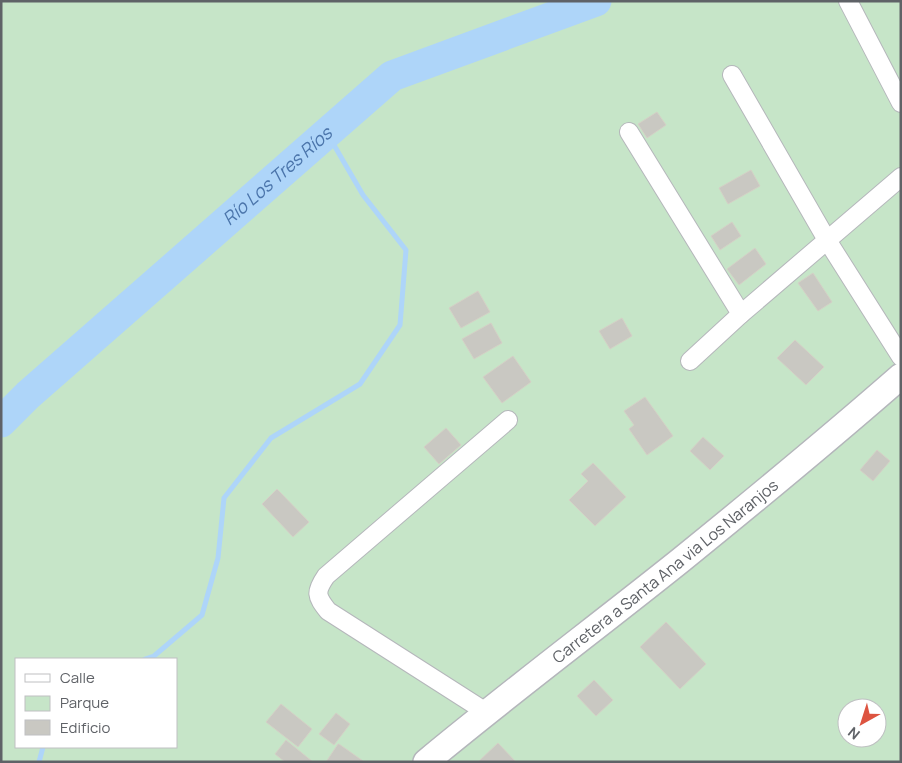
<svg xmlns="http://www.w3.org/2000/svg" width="902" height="763" font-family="Manrope,sans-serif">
<rect width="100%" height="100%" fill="#f0eee8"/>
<path fill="#c6e5c8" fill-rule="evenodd" d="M1 1H901V762H1ZM16 659H176V747H16ZM847 708H877V738H847Z"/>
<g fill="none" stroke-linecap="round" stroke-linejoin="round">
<g stroke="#aed5f9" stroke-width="5">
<polyline points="145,659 154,656 202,615 218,558 224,498 271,438 360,384 400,325 406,250 363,195 327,133"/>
<polyline points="39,762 43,747"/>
</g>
<path stroke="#aed5f9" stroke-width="31" id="s1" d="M1 422 28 395 392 76 596 1"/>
</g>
<g fill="#c9c8c2" stroke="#d4d1c6">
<polygon points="657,112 666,125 647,138 638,124"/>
<polygon points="751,170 760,186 728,204 719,188"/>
<polygon points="732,222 741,236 720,250 711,236"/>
<polygon points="755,248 766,264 739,285 727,269"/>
<polygon points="813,273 832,302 818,311 798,283"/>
<polygon points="478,291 490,312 461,328 449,308"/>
<polygon points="622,318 632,336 610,349 599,331"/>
<polygon points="491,323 502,343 474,359 462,339"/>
<polygon points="795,340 824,367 806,385 777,358"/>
<polygon points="513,356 531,382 502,403 483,377"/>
<polygon points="645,397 673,436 647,455 629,429 634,425 624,411"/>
<polygon points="446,428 461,445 439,464 424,447"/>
<polygon points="703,437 724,456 710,470 690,451"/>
<polygon points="877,450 890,461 873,481 860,470"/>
<polygon points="593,463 626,497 595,526 569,500 588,481 581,474"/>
<polygon points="277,489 309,522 293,537 262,504"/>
<polygon points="666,622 706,664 680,689 640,647"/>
<polygon points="594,680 613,700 596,716 577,696"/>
<polygon points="281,704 312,729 298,747 266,722"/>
<polygon points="336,713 350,724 334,745 319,734"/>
<polygon points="286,740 313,762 285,762 275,754"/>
<polygon points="498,743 516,762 478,762"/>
<polygon points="338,744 339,744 363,761 326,762"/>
</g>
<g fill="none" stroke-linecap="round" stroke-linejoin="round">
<defs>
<g id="minor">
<polyline points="848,1 901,103"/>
<polyline points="732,75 827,240 901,357"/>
<polyline points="629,132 741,314"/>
<polyline points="690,361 741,314 901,177"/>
<path d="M486 712 328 611C316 596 315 592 326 576L508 420"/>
</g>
<g id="secondary">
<path id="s2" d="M426 762C509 693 596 628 681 560 755 500 829 439 901 376"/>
</g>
</defs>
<use href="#minor" stroke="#b5b7bb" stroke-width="20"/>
<use href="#secondary" stroke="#b4b6bb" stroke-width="28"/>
<use href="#minor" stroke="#fff" stroke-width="18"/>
<use href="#secondary" stroke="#fff" stroke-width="25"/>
</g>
<g text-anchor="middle" stroke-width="4" stroke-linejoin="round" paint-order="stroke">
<g font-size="16" fill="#5f6267" stroke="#fff">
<text dy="6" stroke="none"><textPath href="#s2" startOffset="306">Carretera a Santa Ana via Los Naranjos</textPath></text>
</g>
<g font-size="18" font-style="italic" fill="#4b75ab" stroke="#fff">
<text dy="6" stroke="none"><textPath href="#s1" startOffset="370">Río Los Tres Ríos</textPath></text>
</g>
</g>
<rect width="902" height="763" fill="none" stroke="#5f6267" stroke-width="5"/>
<rect x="15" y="658" width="162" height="90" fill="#ffffff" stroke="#bfc0c2"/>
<rect x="25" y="674" width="25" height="8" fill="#ffffff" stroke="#bfc0c2"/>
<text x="60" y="683" font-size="15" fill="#5f6267">Calle</text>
<rect x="25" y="696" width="25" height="15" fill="#c6e5c8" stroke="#bfc0c2"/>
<text x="60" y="708" font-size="15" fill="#5f6267">Parque</text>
<rect x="25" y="720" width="25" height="15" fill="#c9c8c2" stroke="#bfc0c2"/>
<text x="60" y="733" font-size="15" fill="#5f6267">Edificio</text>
<g transform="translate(862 723) rotate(219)"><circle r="24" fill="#ffffff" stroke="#bfc0c2"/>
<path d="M0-4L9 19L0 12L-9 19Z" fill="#dd5440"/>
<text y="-8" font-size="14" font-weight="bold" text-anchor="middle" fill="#5f6267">N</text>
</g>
</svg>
